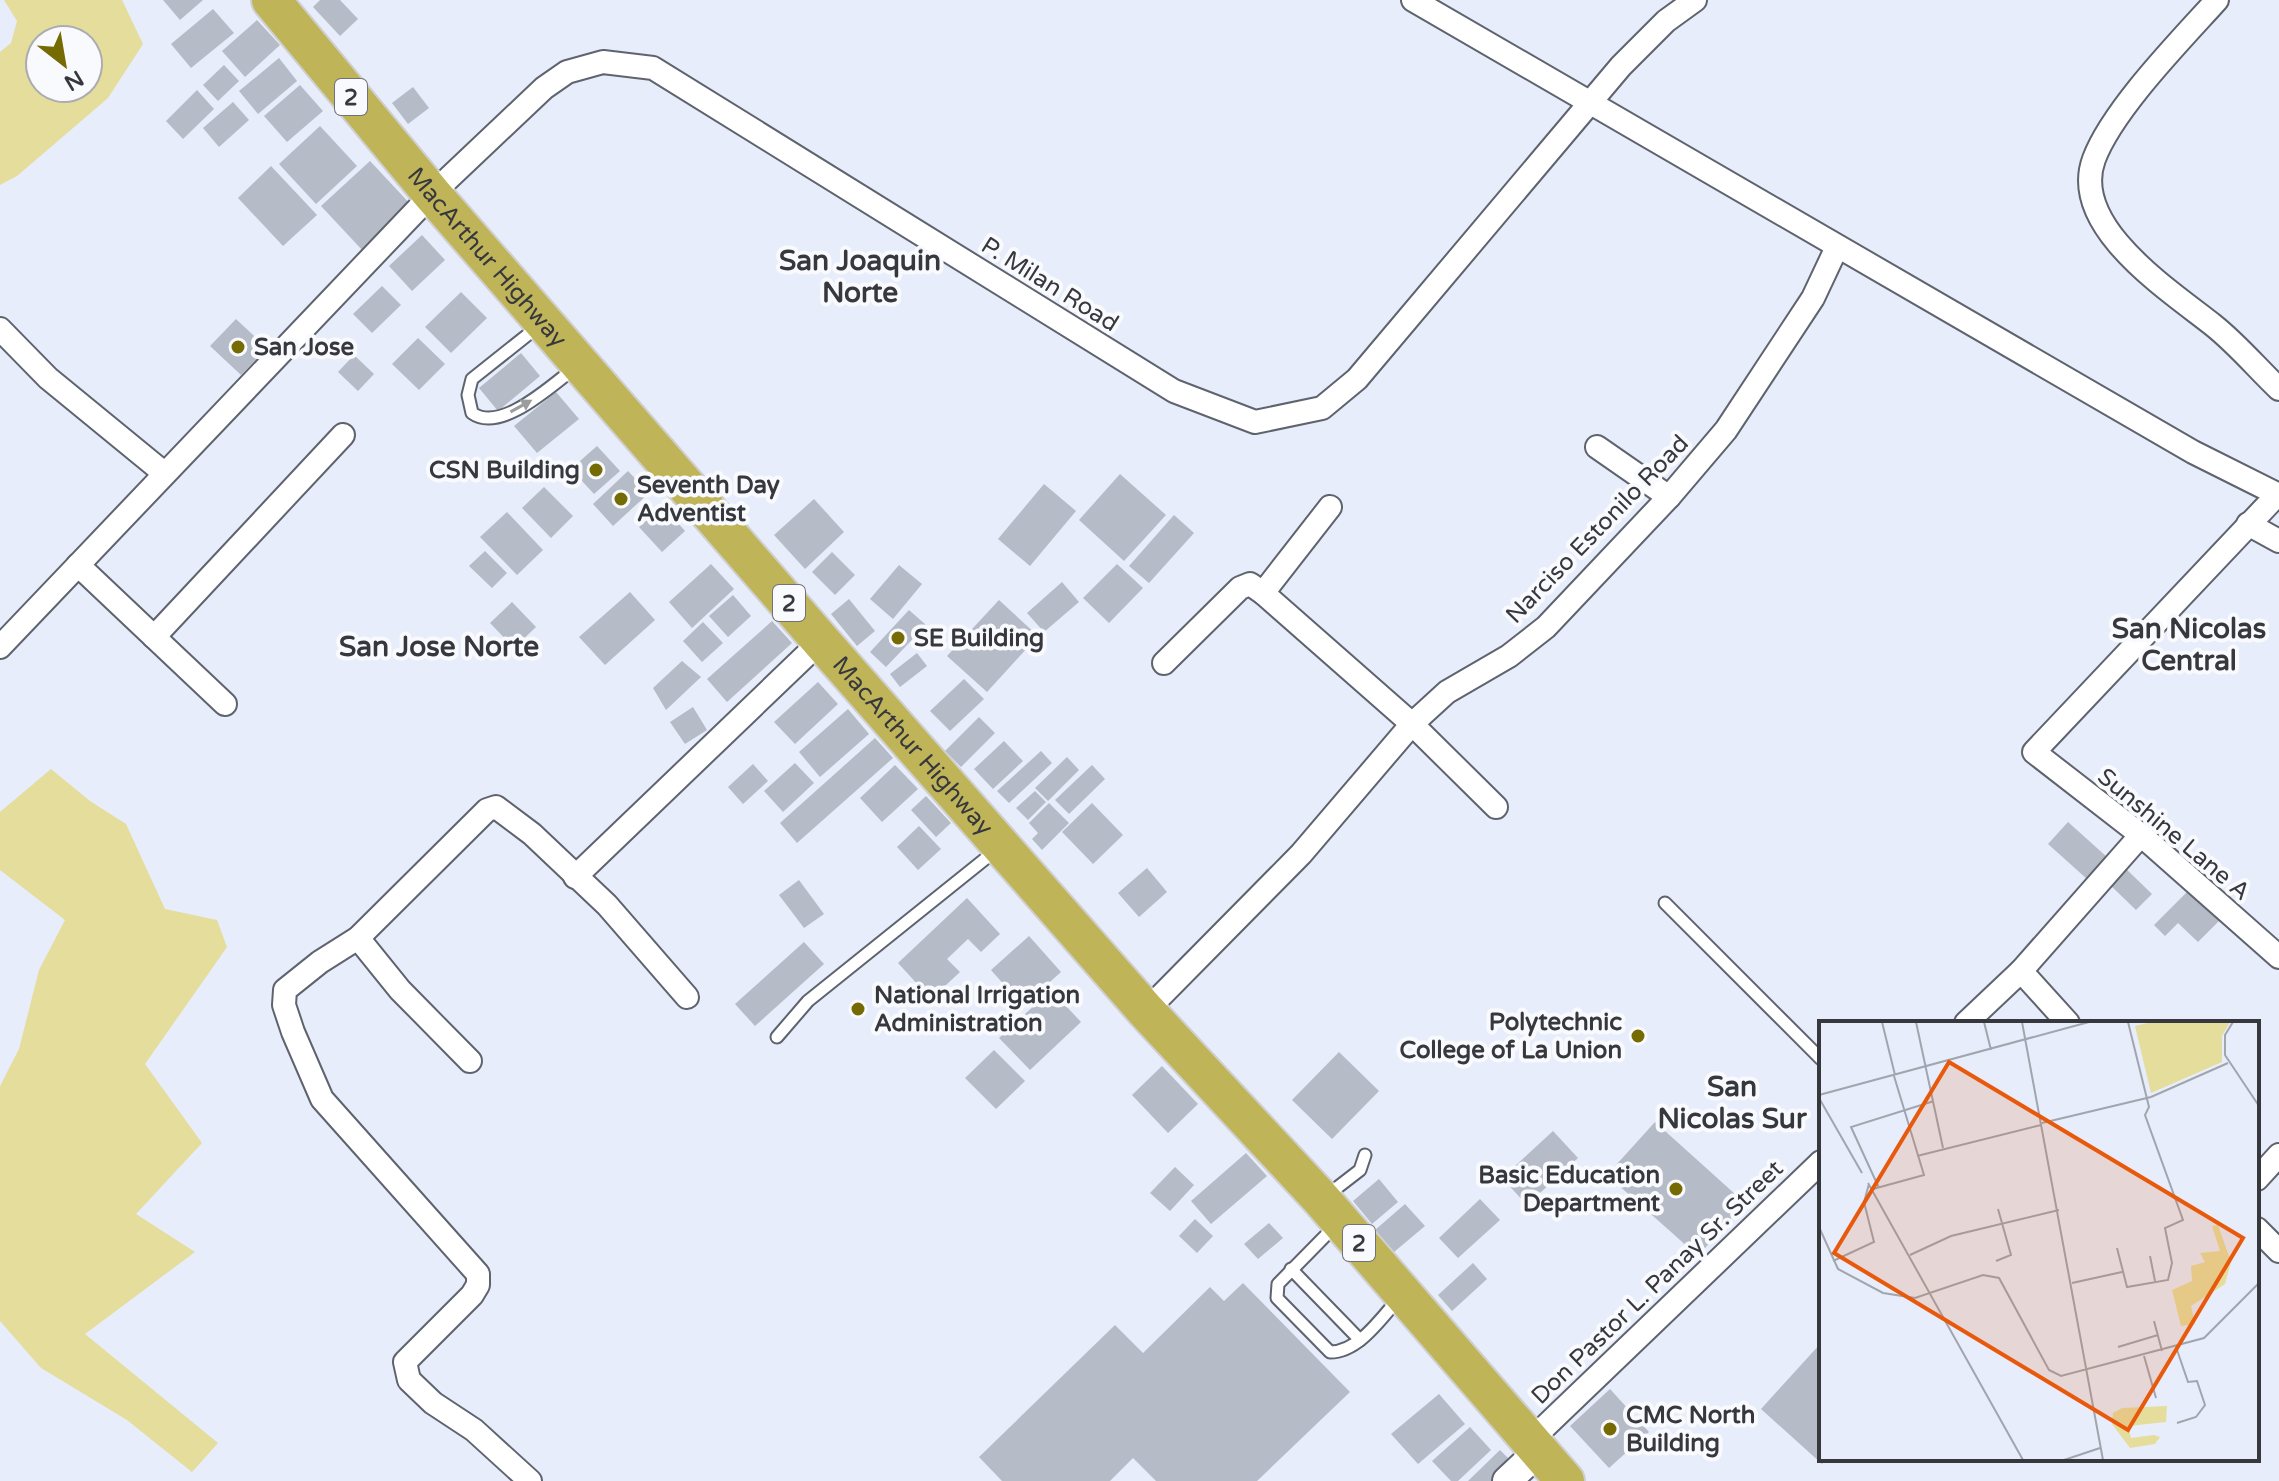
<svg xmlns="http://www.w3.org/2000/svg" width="2279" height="1481" font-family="'Varela Round',sans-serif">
<rect width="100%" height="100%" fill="#e7edfa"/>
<g fill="#e5dd9c" fill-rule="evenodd">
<path d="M4 0H122L143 44 108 98 17 176 0 185V52L11 43 17 21ZM40 40H88V88H40Z"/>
<polygon points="51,769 90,801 126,824 165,909 217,920 227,947 145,1064 202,1143 136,1214 195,1252 85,1334 218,1443 192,1472 127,1420 41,1368 0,1321 0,1086 19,1049 39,970 65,920 0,870 0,812"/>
</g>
<g fill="#b5bbc7">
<polygon points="163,0 203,0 180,20"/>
<polygon points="320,0 340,0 358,19 340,36 313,7"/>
<polygon points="213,9 234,33 191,68 171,44"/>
<polygon points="257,20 280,45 245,77 222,51"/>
<polygon points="279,58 297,81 258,114 239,91"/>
<polygon points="224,65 239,81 218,101 203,85"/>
<polygon points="300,85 323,111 287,142 264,116"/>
<polygon points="413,87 429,108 408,124 392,103"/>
<polygon points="197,90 214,109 183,139 166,121"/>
<polygon points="233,102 249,120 219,147 203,128"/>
<polygon points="320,126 357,166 316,204 279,164"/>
<polygon points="370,161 413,207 364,252 321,206"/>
<polygon points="271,166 317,215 283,246 238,198"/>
<polygon points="422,235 445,260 412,291 389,266"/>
<polygon points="382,286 401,305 372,333 353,314"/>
<polygon points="461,292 487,318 451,353 425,327"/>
<polygon points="236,319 267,348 241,375 210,346"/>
<polygon points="418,338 445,364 419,390 392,364"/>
<polygon points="521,353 540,376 498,411 479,388"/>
<polygon points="354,355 374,374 358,391 338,372"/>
<polygon points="556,392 579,419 537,453 514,426"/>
<polygon points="597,446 620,471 594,494 571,469"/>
<polygon points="628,471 649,493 613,526 593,504"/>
<polygon points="1120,474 1166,515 1124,561 1079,520"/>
<polygon points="1044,484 1076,511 1030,566 998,539"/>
<polygon points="544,487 573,516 551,538 522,508"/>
<polygon points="814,499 844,532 805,569 774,535"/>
<polygon points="663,506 685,531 662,552 639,527"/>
<polygon points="507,512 543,550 517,575 480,537"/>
<polygon points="1174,515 1194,533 1149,583 1129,566"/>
<polygon points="485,551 507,573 492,588 469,566"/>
<polygon points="832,552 855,575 835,595 812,572"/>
<polygon points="711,564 734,589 692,628 669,602"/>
<polygon points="1117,564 1143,588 1109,623 1083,598"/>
<polygon points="899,565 922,584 893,619 870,599"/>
<polygon points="1062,582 1079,602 1044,632 1027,613"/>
<polygon points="630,592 655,620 605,665 579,637"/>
<polygon points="733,595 751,616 728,637 709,616"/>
<polygon points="849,599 875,631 857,646 831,614"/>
<polygon points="999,600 1038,636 987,692 947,656"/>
<polygon points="512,602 536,627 514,648 490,623"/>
<polygon points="909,610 926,625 886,667 870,652"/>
<polygon points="772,621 792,643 727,702 707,679"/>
<polygon points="703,622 723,643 702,662 683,641"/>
<polygon points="917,653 927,666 900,687 890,674"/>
<polygon points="682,661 701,677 666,710 653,688"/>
<polygon points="964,679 984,699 950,731 930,711"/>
<polygon points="818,682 838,704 795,744 774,722"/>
<polygon points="693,707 707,730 685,744 670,722"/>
<polygon points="848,709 869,734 820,777 799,752"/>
<polygon points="979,717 995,733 961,767 945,751"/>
<polygon points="875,738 893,758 797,843 780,823"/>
<polygon points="1004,741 1023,761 993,789 974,769"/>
<polygon points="1041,751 1052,763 1009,803 997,791"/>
<polygon points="1067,757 1079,770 1048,801 1035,788"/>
<polygon points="795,763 814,783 783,812 764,791"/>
<polygon points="753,764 768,781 743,804 728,787"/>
<polygon points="895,765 918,789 882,822 860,798"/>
<polygon points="1092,765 1105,779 1069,814 1055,800"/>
<polygon points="1035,791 1046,802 1028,820 1016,808"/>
<polygon points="926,796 951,823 936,837 911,810"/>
<polygon points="1049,803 1069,823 1042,850 1032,839 1038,833 1029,823"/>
<polygon points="1092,803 1123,835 1093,864 1062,832"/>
<polygon points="2068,822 2107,857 2087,879 2048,844"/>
<polygon points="919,826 941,849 918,870 897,847"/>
<polygon points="2122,865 2152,894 2136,910 2106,881"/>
<polygon points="1147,868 1167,892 1139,917 1118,893"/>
<polygon points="799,880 824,914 804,928 779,895"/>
<polygon points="2192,887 2223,917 2198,942 2178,923 2165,936 2154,925"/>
<polygon points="967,898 1000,934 981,952 968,939 947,959 960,972 931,999 898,963"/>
<polygon points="1029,936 1061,972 1023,1006 991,970"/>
<polygon points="804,942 824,964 755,1026 735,1004"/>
<polygon points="1051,990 1081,1022 1030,1070 999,1038"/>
<polygon points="994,1050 1025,1081 996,1109 965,1078"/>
<polygon points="1339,1052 1379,1091 1332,1139 1292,1100"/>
<polygon points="1162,1066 1198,1104 1168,1133 1132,1095"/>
<polygon points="1655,1122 1745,1203 1698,1256 1607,1175"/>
<polygon points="1553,1131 1578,1158 1527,1205 1502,1178"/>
<polygon points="1246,1153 1267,1176 1211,1224 1191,1201"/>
<polygon points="1175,1167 1194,1185 1170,1211 1150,1193"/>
<polygon points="1379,1179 1398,1202 1372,1224 1353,1201"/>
<polygon points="1480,1199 1500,1220 1458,1258 1439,1238"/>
<polygon points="1405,1204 1425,1226 1394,1252 1375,1230"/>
<polygon points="1195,1219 1213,1236 1197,1253 1179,1236"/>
<polygon points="1269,1223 1283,1238 1258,1259 1244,1244"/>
<polygon points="1473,1263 1487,1279 1452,1311 1438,1295"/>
<polygon points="1243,1283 1350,1392 1257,1481 1156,1481 1133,1458 1110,1481 1002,1481 979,1457 1115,1325 1143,1353 1210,1287 1224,1301"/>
<polygon points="1821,1343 1821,1459 1827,1459 1822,1464 1761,1409"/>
<polygon points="1610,1389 1649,1432 1609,1468 1570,1426"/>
<polygon points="1439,1394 1465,1424 1418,1464 1391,1434"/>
<polygon points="1470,1427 1491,1450 1458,1481 1451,1481 1432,1461"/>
<polygon points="1500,1450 1513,1463 1494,1481 1468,1481"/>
</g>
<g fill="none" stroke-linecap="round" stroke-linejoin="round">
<defs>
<g id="service">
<path d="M540 325 472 379 468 395 472 413C501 434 553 384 576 367"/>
<polyline points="1665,903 1821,1059"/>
<polyline points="777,1037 808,1001 995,851"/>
<polyline points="1325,1197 1360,1170 1365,1155"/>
<path d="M1337 1224 1278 1284 1277 1298 1330 1352C1359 1352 1382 1317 1400 1297"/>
<polyline points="1291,1269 1360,1340"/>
</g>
<g id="minor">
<polyline points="1413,0 2193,452 2279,495"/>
<path d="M2217 0C2181 40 2113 109 2094 159 2069 226 2169 290 2213 325 2237 344 2257 368 2279 389"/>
<polyline points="0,329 48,378 164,473"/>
<polyline points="1597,447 1669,497"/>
<polyline points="2278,494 2034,752 2141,835 2279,957"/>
<polyline points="1330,507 1263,593 1412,724 1496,807"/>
<polyline points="2248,524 2279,541"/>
<polyline points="78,565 225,704"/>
<polyline points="154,637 343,435"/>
<polyline points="0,647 432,194 544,88 567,72 603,62 653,68 1174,391 1255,422 1322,408 1357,379 1621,66 1666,21 1695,0"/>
<polyline points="1164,663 1240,588 1250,584 1263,593"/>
<polyline points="575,877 821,641"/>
<polyline points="358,938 400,990 470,1061"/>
<polyline points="2021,971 2068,1023"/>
<polyline points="1146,1011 1301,854 1412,724 1447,692 1509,656 1546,627 1669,497 1726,430 1813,298 1837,247"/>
<polyline points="1966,1023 2021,971 2141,835"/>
<polyline points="2257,1179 2279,1155"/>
<polyline points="2257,1229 2279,1251"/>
<polyline points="1530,1441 1821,1162"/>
<polyline points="530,1481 474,1430 433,1403 409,1380 405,1362 472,1295 478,1285 478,1274 322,1099 293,1032 284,1005 285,990 320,962 358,938 487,810 496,807 532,834 607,905 687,997"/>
</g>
<polyline id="tertiary" points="1507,1481 1539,1451"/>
<g id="trunk">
<path id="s1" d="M271 0 432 194 821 641 1146 1011 1321 1199 1565 1481"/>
</g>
</defs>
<use href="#service" stroke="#5e636e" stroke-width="15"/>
<use href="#minor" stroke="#5e636e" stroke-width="26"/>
<use href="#tertiary" stroke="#5e636e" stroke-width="32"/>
<use href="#trunk" stroke="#cfcfd0" stroke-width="42"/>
<use href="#service" stroke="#fff" stroke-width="11"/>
<use href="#minor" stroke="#fff" stroke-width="22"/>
<use href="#tertiary" stroke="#fff" stroke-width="28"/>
<use href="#trunk" stroke="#c0b458" stroke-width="38"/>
</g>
<defs><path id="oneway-solid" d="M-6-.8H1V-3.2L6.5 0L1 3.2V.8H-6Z" transform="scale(2)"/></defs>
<use fill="#9a9c9e" href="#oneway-solid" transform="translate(521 406) rotate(-29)"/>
<g fill="#766a03" stroke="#f9fafd" stroke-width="3">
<circle cx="238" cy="347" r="8"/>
<circle cx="596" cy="470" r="8"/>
<circle cx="621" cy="499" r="8"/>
<circle cx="898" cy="638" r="8"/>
<circle cx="858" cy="1009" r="8"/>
<circle cx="1638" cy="1036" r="8"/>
<circle cx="1676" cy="1189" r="8"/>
<circle cx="1610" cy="1429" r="8"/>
</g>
<g text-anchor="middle" stroke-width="8" stroke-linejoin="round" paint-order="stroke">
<g fill="#f9fafd" stroke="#707277" stroke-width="2">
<rect x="335" y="79" width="32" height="36" rx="6"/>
<rect x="773" y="585" width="32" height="36" rx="6"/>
<rect x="1343" y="1225" width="32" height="36" rx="6"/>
</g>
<g font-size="22" font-weight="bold" fill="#36383d">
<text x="351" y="105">2</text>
<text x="789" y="611">2</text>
<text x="1359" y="1251">2</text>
</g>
<g font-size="24" fill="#36383d" stroke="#f9fafd">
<text dy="8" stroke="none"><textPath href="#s1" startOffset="336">MacArthur Highway</textPath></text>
<text transform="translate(1050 284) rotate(32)" y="8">P. Milan Road</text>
<text transform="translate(1597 529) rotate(-46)" y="8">Narciso Estonilo Road</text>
<text dy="8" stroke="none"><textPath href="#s1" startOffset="984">MacArthur Highway</textPath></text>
<text transform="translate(2174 834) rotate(40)" y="8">Sunshine Lane A</text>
<text transform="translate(1657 1282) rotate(-44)" y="8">Don Pastor L. Panay Sr. Street</text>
</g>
<g font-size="24" font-weight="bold" fill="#36383d" stroke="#f9fafd" text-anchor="start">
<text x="254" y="355">San Jose</text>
<text x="580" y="478" text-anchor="end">CSN Building</text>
<text x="637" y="493">Seventh Day<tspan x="637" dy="28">Adventist</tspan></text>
<text x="914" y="646">SE Building</text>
<text x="874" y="1003">National Irrigation<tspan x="874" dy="28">Administration</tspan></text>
<text x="1622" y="1030" text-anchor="end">Polytechnic<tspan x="1622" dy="28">College of La Union</tspan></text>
<text x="1660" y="1183" text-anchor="end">Basic Education<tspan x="1660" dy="28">Department</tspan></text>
<text x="1626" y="1423">CMC North<tspan x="1626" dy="28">Building</tspan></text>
</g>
<g font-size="28" font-weight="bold" fill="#36383d" stroke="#f9fafd">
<text x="860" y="270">San Joaquin<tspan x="860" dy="32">Norte</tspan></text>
<text x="2189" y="638">San Nicolas<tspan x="2189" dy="32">Central</tspan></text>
<text x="439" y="656">San Jose Norte</text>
<text x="1732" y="1096">San<tspan x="1732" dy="32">Nicolas Sur</tspan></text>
</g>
</g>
<g transform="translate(1819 1021)">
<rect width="440" height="440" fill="#e7edfa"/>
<path d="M333 1H411L403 15V41L332 72 316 5ZM399 204 412 241 406 263 372 285 376 303 362 305 353 269 373 260 372 245 386 241 381 232 401 230 393 205ZM348 385 347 401 309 405 312 417 335 414 341 416 336 423 311 427 293 403 294 392 303 387Z" fill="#e5dd9c"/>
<path fill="none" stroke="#a0a5ae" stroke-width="2" d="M63 1 76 54M97 1 124 127M165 1 172 29M203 1 284 439M414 1 406 14V34L440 85M0 74 270 1M0 77 43 152M223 102 332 76 409 42M98 135 222 104M49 162 204 439M60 167 32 106 115 80M54 168 105 154 75 55M0 206 19 248 64 272 96 277 164 254 180 257 230 349 242 355 385 317 440 262M298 227 308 266 349 259 353 242 346 207 364 199 326 94 330 86 309 1M91 234 132 215 240 189M331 235 336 260M14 240 55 221 45 181 50 163M177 240 192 234 179 188M253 262 303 251M335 300 343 330M299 326 339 314M357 326 369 361 378 360 386 384 377 396 358 402M325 335 337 377M245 439 281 427"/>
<path fill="#e8590c" fill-opacity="0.15" stroke="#e8590c" stroke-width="4" d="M130 41 424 217 309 409 15 232Z"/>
<rect width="440" height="440" fill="none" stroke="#36383d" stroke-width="4"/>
</g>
<g transform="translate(64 64) rotate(149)"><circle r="38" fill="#f9fafd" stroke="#abacb0" stroke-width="2"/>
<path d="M0-6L14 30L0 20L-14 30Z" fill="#766a03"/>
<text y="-12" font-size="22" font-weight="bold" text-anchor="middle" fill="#36383d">N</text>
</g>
</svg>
